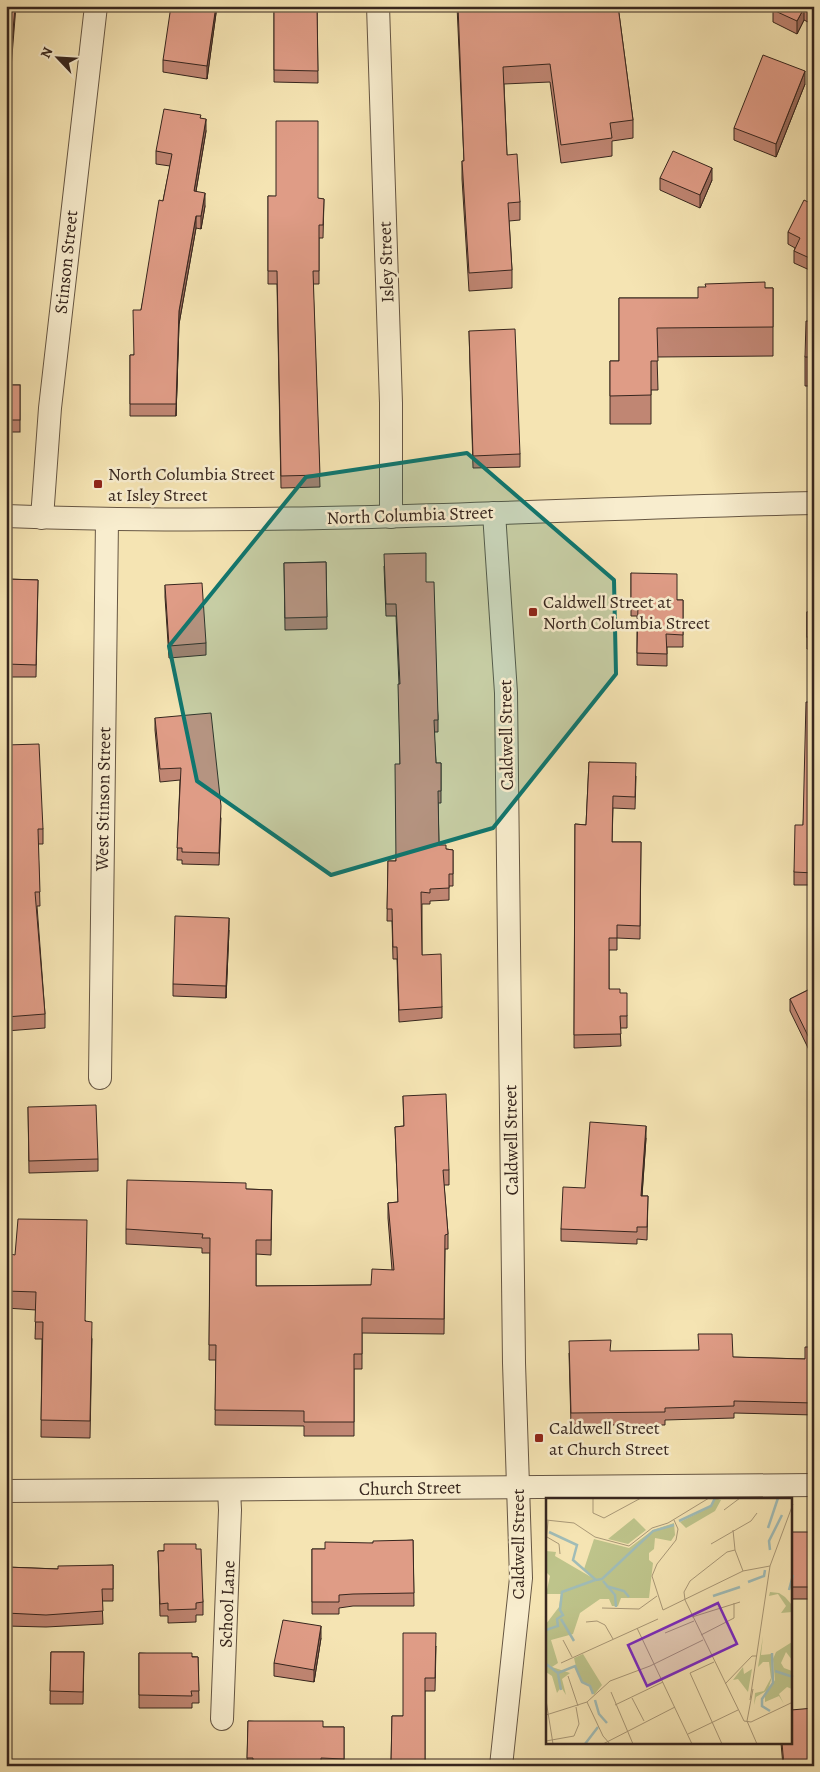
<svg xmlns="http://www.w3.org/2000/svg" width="820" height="1772" font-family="Alegreya,serif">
<rect width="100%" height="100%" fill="#f5e4b3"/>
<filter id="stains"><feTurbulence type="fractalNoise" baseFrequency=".004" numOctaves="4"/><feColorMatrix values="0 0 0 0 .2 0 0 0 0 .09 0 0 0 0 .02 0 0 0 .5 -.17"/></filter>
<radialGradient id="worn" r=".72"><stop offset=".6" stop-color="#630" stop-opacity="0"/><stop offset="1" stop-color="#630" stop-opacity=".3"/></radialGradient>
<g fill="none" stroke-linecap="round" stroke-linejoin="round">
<defs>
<g id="street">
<polyline points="378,6 391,403 391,517"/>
<polyline points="494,513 506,693 514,1363 521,1578 501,1766"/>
<path d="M6 516C275 527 545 509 814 503"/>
<polyline points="42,518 50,408 96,6"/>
<polyline points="100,1078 107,520"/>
<polyline points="6,1491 814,1485"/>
<polyline points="222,1719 230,1510 229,1490"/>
</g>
</defs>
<use href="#street" stroke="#665643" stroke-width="24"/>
<use href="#street" stroke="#f8edce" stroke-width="22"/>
</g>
<g fill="#c08673" stroke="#37261e">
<polygon points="217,6 207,79 163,72 163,60"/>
<polygon points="274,6 317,6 318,83 274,82"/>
<polygon points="457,6 618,6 633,120 633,138 612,141 612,156 561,163 550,82 504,84 507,155 520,202 520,220 509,221 512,270 512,288 469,291 462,179 462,161 464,161"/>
<polygon points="814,6 814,25 804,20 797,34 773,22 773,10"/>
<polygon points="805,84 776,157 734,140 734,128"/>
<polygon points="201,118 206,131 196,191 205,206 201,229 196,228 179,324 176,416 130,416 130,355 134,355 141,310 170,166 156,164 156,151"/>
<polygon points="660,178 712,180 700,208 660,190"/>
<polygon points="268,196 324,199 323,238 319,238 319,284 313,284 320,487 281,488 277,284 268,284"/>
<polygon points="814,205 814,272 794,263 794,251 795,248 788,244 788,232"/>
<polygon points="765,288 773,288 773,356 657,357 658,390 651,390 651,424 610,424 610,361 619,361 619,298 698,298"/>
<polygon points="814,321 814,386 805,386 805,357"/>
<polygon points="469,331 520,454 520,467 473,468"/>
<rect x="6" y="385" width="14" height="47"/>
<polygon points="326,562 327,629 285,630 284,563"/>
<polygon points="384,566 426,582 438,716 438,732 434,732 436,763 441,763 441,803 438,803 439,845 446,849 453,850 453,886 449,886 449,900 430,901 430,904 422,904 422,955 442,1007 442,1018 399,1022 397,959 393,959 392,921 387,921 388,861 396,861 400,764 399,684 396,616 386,616"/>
<polygon points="631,573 677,600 683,600 683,647 667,647 667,666 637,665 637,616 631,616"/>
<polygon points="6,579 38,580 36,677 6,677"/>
<polygon points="165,585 206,643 206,655 169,658 165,597"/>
<polygon points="807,612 814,612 814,885 794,885 794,872 803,825 813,702 814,649 807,649"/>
<polygon points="155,718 221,818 219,865 182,864 182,860 177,860 180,780 160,782 155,730"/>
<polygon points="6,745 43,829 43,844 38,844 40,906 37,906 45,1014 45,1028 6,1031"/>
<polygon points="589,762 636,776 635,809 613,808 612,842 641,842 640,939 617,938 617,950 609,950 609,989 620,993 627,1016 627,1028 620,1028 621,1046 574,1048 575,824 586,825"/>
<polygon points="229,930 226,998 173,996 173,984"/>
<polygon points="814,987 811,1054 790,1011 790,999"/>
<polygon points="403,1096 449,1170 449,1185 444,1185 448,1234 448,1249 445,1249 444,1334 362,1333 362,1369 354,1369 354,1436 304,1436 304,1426 215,1425 216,1360 209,1360 210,1253 202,1253 202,1248 126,1244 126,1229 246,1189 272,1190 271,1255 256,1254 256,1286 371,1285 392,1270 388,1218 388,1203 398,1202 395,1127 404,1126"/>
<polygon points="28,1107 98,1159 98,1171 29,1173"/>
<polygon points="646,1138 642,1196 648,1196 647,1240 637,1239 637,1244 561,1241 561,1229 585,1188"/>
<polygon points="6,1253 86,1321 92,1339 90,1438 41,1437 42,1339 35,1339 36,1310 6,1308"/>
<polygon points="814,1347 814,1415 734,1413 734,1418 665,1420 665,1425 571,1425 569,1353 805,1359"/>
<polygon points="791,1532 814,1540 814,1599 791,1599"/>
<polygon points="413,1540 414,1606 353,1606 339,1608 339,1614 312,1614 312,1549 325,1549 373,1543"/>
<polygon points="196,1549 203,1602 203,1615 196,1615 196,1622 168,1623 168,1616 160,1616 158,1551"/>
<polygon points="113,1565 113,1601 102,1601 103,1624 46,1627 6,1626 6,1567 58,1569"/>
<polygon points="321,1638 314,1682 274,1676 274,1663"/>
<polygon points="436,1646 435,1691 425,1691 425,1766 391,1766 392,1716 403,1716"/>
<polygon points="51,1652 84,1652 83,1704 50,1704"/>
<polygon points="139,1653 198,1657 199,1703 192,1703 192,1708 139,1708"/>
<polygon points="248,1721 323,1727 344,1727 344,1766 247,1766"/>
<polygon points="781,1743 791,1743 814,1766 783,1766"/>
</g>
<g fill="#9c6d5e" stroke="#37261e">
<polygon points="15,6 16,6 6,130 6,118"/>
<polygon points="216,6 217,6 207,79 207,66"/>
<polygon points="804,8 804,20 797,34 797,21"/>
<polygon points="805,71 805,84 776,157 776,144"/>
<polygon points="206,119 206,131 194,203 194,191"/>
<polygon points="712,168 712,180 700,208 700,195"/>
<polygon points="205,193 205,206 201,229 201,216"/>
<polygon points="196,216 196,228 179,324 176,416 179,311"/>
<polygon points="229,918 229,930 226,998 226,986"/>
<polygon points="814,1041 814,1053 811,1054 811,1042"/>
<polygon points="646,1126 646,1138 641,1208 641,1196"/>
<polygon points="321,1626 321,1638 314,1682 314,1670"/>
</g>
<g fill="#df9c86" stroke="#37261e">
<polygon points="6,6 15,6 6,118"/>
<polygon points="171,6 216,6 207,66 163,60"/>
<polygon points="274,6 317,6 318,71 274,70"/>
<polygon points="458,6 618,6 633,120 610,123 612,138 561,145 550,64 503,67 507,155 517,154 520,202 508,203 512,270 469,273 462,161 464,161"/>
<polygon points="775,6 814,6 814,13 804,8 797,21 773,10"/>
<polygon points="763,55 805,71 776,144 734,128"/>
<polygon points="164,109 201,115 200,118 206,119 194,191 205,193 201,216 196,216 179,311 176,404 130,404 130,355 134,355 133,310 141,310 159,200 163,201 172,154 156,151"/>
<polygon points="276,121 318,121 318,198 324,199 323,225 319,225 319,271 313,271 320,475 281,476 277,271 268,271 268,196 276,196"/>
<polygon points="673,151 712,168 700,195 660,178"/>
<polygon points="804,200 814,205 814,260 794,251 800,238 788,232"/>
<polygon points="765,282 765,288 773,288 773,327 657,328 658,361 651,361 651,395 610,396 610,361 619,361 619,298 698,298 698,287 706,287 705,284"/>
<polygon points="806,321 814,321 814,357 805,357"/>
<polygon points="515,329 520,454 473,456 469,331"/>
<rect x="6" y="385" width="14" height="35"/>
<polygon points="426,553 426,582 434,582 438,716 438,720 434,720 436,763 441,763 441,791 438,791 439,845 446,845 446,849 453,850 453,874 449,874 449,888 430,889 430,893 421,892 422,955 441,954 442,1007 399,1010 397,947 393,947 392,909 387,909 388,861 396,861 395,764 400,764 398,684 400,684 396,604 386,604 384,554"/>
<polygon points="326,562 327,617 285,618 284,563"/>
<polygon points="631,573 677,574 677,600 683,600 683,635 666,634 667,654 637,653 638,604 631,604"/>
<polygon points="6,579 38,580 36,665 6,664"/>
<polygon points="202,583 206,643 169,646 165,585"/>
<rect x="807" y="612" width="7" height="25"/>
<polygon points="814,648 814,873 794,872 795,825 803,825 806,702 813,702"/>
<polygon points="211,713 221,806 219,853 182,852 182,848 177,848 181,768 160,769 155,718"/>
<polygon points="39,744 43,829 38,829 40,892 35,892 45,1014 6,1017 6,745"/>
<polygon points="589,762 636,763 635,797 613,796 612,842 641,842 640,926 617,925 617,938 609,938 609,989 620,989 620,993 627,993 627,1016 620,1016 621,1034 574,1035 575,824 586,825"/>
<polygon points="175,916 229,918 226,986 173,984"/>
<polygon points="814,987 814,1041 811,1042 790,999"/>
<polygon points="446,1094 449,1170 443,1170 448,1234 445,1235 444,1319 362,1318 362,1354 354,1354 354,1422 304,1422 304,1411 215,1410 216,1345 209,1345 210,1238 202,1238 203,1234 126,1229 127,1180 246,1183 246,1189 272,1190 271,1240 256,1240 256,1286 371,1285 372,1269 394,1270 388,1203 398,1202 395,1127 404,1126 403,1096"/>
<polygon points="96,1105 98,1159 29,1161 28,1107"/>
<polygon points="590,1122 646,1126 641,1196 648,1196 647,1227 637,1227 637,1232 561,1229 563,1187 585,1188"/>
<polygon points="18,1219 87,1220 85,1321 92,1322 90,1421 41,1420 43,1322 35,1322 36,1292 6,1291 6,1253 15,1255"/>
<polygon points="698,1334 732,1334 733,1357 805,1359 805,1347 814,1347 814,1403 734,1401 734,1406 665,1408 665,1412 571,1413 569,1341 611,1340 610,1351 699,1350"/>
<polygon points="791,1532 813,1532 813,1540 814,1540 814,1587 791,1587"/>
<polygon points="413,1540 414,1593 353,1594 339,1595 339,1602 312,1602 312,1549 325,1549 325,1542 373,1543 373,1541"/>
<polygon points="164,1544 196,1544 196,1549 201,1549 203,1602 196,1603 196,1609 168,1610 168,1603 160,1604 158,1551 164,1551"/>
<polygon points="113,1565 113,1589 102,1589 103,1611 46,1615 6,1613 6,1567 58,1569 58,1566"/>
<polygon points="283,1620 321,1626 314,1670 274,1663"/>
<polygon points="403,1633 436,1633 435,1678 425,1678 425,1763 391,1763 392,1716 403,1716"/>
<polygon points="51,1652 84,1652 83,1692 50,1691"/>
<polygon points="139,1653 192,1653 192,1657 198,1657 199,1691 191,1691 192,1696 139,1695"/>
<polygon points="814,1708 814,1766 784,1766 782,1743 791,1743 791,1710"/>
<polygon points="248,1721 323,1721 323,1727 344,1727 344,1759 321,1758 321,1763 253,1762 253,1758 247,1758"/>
</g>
<path fill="#0f766e" fill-opacity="0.2" stroke="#0f766e" stroke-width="4" stroke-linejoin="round" d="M467 453 614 580 616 674 493 828 331 875 197 781 169 646 306 477Z"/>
<g fill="#8f2418" stroke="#f8edce" stroke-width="2">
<rect x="93" y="479" width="10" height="10" rx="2.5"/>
<rect x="528" y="607" width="10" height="10" rx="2.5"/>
<rect x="534" y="1433" width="10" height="10" rx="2.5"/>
</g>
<g text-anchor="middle" stroke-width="5" stroke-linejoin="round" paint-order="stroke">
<g font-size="18" fill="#37261e" stroke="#f8edce">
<text transform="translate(66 262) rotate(-84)" y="6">Stinson Street</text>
<text transform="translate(386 262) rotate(-92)" y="6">Isley Street</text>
<text transform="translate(410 515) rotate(-2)" y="6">North Columbia Street</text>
<text transform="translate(506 735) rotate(-91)" y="6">Caldwell Street</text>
<text transform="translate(103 799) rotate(-89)" y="6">West Stinson Street</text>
<text transform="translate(511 1140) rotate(-91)" y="6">Caldwell Street</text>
<text transform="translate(410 1488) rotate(-1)" y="6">Church Street</text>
<text transform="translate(518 1544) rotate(-90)" y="6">Caldwell Street</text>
<text transform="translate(227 1604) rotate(-88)" y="6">School Lane</text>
</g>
<g font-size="18" fill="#37261e" stroke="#f8edce" text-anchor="start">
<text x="108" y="480">North Columbia Street<tspan x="108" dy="21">at Isley Street</tspan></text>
<text x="543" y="608">Caldwell Street at<tspan x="543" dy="21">North Columbia Street</tspan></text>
<text x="549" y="1434">Caldwell Street<tspan x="549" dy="21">at Church Street</tspan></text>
</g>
</g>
<g transform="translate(546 1498)">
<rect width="246" height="246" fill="#f5e4b3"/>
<path d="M169 0 175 2 169 13 140 30 134 24 164 9ZM88 20 100 32 82 46 62 41ZM128 25 129 37 125 43 109 40 108 51 103 55V62L107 65 103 100H75L72 108H66L63 101H54L34 115 27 136 5 142 12 165 6 169 24 175 16 181 20 197 15 189 11 195 6 178 0 174V126L13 109 15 96H0L4 78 0 74V53L10 54 9 58 45 79 38 71 48 41 83 50 107 32ZM224 94 233 95 239 99 246 107V114L235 115 240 108 232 96 223 98ZM217 138 215 157 225 156 226 179 222 192 210 199 208 207 209 195 218 193 225 180 223 164H217L212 169ZM246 144V162L240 154 235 165 238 170 246 173V191L241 189 233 196 238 206 233 198 219 204V198L229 182 227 161 230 154ZM37 156 56 187 48 197 43 186 37 185 32 177 28 160ZM197 169 198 176 206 171 202 194 192 181 187 182Z" fill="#bec48b"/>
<path fill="none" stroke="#a0bcb7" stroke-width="2.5" d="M133 23 165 8 169 0M222 30 232 0M3 34 31 47 27 62 50 82 56 81 107 33 128 27M224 52 223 43 236 17M57 83 69 97 70 109M202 84 218 78 219 72M60 88 78 93 83 99M243 92 247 77M167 98 194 89M15 121 28 143M0 132 12 128 11 121 17 117 14 112 16 94 49 82M0 166 12 175 29 168 36 184 44 188 47 196M229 173 247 179M12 176 15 192M49 202 53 216 61 225M224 213 216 208V201L227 185 226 155M39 246 52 229"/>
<path fill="none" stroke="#a99877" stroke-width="1" d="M47 0V15L58 20 95 0M178 12 194 0M0 22 28 25 49 39 83 48 106 30 122 25 163 0M128 22 132 31 130 42 111 66 106 78 117 112 197 73 224 68M187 32 189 52M1 39 13 46 14 56M165 46 205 23 211 15M0 47 2 23M197 73 189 52 181 54 144 83 138 94 139 102 198 223 205 224 247 204M56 110 93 111 111 98M146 119 194 104M40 124 51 123 59 127 67 141M91 130 146 246M119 135 148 123M155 137 188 120V105M17 142 26 159M168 164 144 175 176 246M15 165 112 121M22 178 32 208M179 186 206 158H211M207 191 201 223 211 246M65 194 87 246M86 200 98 223M0 202 7 246M204 202 224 68 247 6M41 204 57 238 64 246M69 207 117 184M0 217 41 204 64 183 104 168 157 142M142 236 192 212M0 243 28 238 33 226 30 209M57 246 129 209"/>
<path fill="#7b2cbf" fill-opacity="0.15" stroke="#7b2cbf" stroke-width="2.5" d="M172 105 191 146 101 188 82 147Z"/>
<rect width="246" height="246" fill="none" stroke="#37261e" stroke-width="2.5"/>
</g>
<rect width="820" height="1772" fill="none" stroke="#f5e4b3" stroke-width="25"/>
<rect x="8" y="8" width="805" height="1757" fill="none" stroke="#37261e" stroke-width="2.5"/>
<rect x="12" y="12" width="795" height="1747" fill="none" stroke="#37261e"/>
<g transform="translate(58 58) rotate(295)" stroke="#f8edce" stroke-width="4" paint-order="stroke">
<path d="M0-4L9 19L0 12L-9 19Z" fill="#37261e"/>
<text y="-8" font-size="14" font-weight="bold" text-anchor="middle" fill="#37261e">N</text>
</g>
<rect width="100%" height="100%" filter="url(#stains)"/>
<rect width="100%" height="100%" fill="url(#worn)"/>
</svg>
